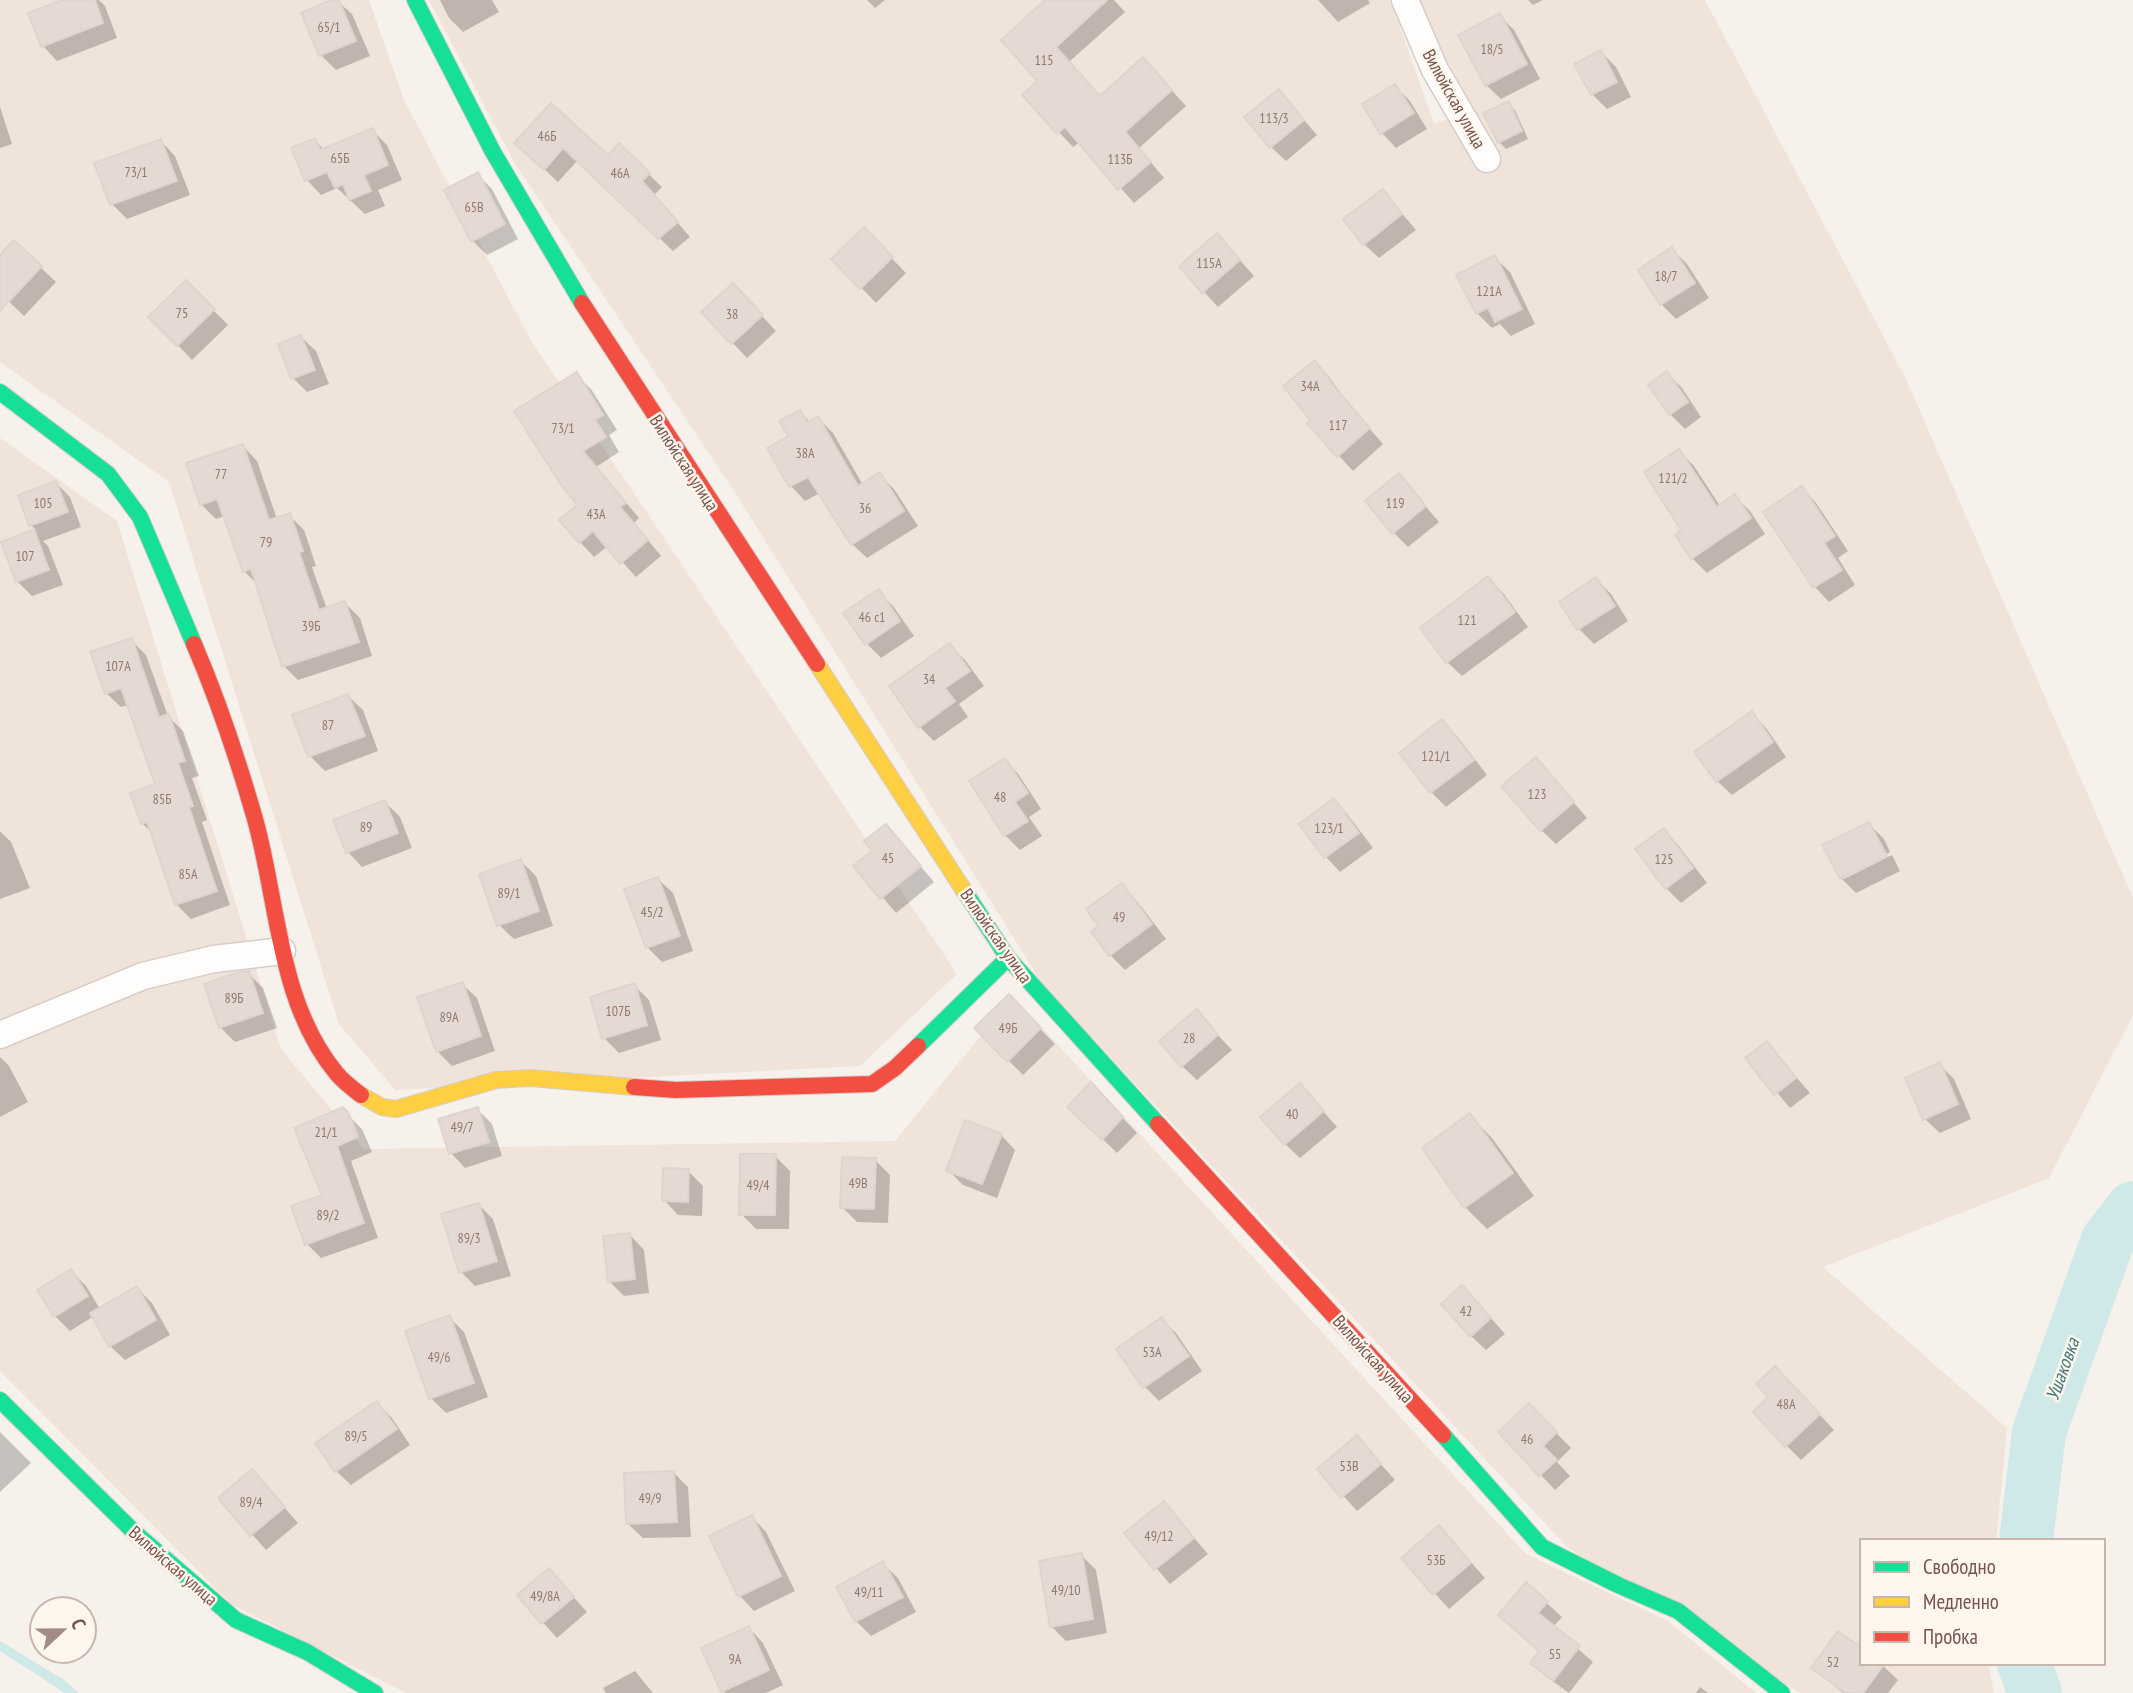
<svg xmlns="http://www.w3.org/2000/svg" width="2133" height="1693" font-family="'PT Sans Narrow',sans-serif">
<rect width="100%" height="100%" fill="#f7f1ec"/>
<g fill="#f0e3da">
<polygon points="0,0 369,0 404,100 530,339 957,974 860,1066 395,1090 339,1024 169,482 0,362"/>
<polygon points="429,0 1390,0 1434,123 1472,113 1418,0 1705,0 1906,379 2133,898 2133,1015 2049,1178 1823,1267 2007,1428 1996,1541 1862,1541 1862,1663 1988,1663 1994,1693 1800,1693 1569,1549 1044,986 734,491 514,162"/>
<polygon points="0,438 117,521 281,1049 364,1149 895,1141 1013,996 1526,1554 1668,1621 1756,1693 406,1693 231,1604 0,1371"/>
</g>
<polygon fill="#cee9e8" points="0,1641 64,1680 79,1693 65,1693 0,1651"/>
<g fill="#0003">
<polygon points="66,0 99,0 105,6 117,38 57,61 43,46"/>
<polygon points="336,0 352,14 370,56 336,70 321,55"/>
<polygon points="440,0 492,0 499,12 463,32 449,18"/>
<polygon points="867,0 885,0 875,8"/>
<polygon points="1053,0 1114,0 1125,12 1069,62 1101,97 1157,74 1186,106 1139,148 1164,178 1134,203 1080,142 1073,147 1024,95 1040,81"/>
<polygon points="1318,0 1368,0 1370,3 1338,22"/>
<polygon points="1528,0 1543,0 1533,5"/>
<polygon points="1499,15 1514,30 1540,79 1501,99 1486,85"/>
<polygon points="1601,52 1616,67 1631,97 1607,109 1592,94 1577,65"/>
<polygon points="1395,86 1410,101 1427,129 1396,148 1382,133"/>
<polygon points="1279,91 1317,135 1286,161 1271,147"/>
<polygon points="1508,103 1515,110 1528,139 1506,149 1499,142"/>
<polygon points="551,105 608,157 619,146 662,187 654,195 690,237 673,251 578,160 558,182 530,156"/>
<polygon points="0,107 12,144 0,148"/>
<polygon points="372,130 387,145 402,180 378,190 385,206 365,214 337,188 321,195 307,180 315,140 324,150"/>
<polygon points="161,141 175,156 190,195 127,219 112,204"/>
<polygon points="477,174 492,189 518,239 487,255 473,241"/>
<polygon points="1383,191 1416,230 1379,258 1364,244"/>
<polygon points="864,230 906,273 876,303 834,259"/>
<polygon points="14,242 56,282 24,316 0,293 0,257"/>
<polygon points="1672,249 1687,264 1709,298 1676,319 1661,304"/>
<polygon points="1231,250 1254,276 1218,307 1181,267"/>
<polygon points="1495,258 1510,272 1535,324 1511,336 1500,324 1492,328 1477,313"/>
<polygon points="186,283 228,325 192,360 151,317"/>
<polygon points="747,300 776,331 747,358 703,312"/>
<polygon points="301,337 316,351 329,384 307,392 293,378"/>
<polygon points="1315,363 1329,377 1349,405 1383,444 1353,471 1309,423 1313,420"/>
<polygon points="1667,373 1682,388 1701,417 1685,429 1670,414"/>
<polygon points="576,375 591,389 617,430 609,435 619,452 596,467 639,518 634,523 661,556 636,577 608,546 594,557 580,542"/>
<polygon points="800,412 810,422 818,418 833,433 863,485 879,474 894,489 918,526 867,558 852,544 820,493 805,501 791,486 770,448 790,437"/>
<polygon points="243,446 257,461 277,519 289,515 304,530 316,566 312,567 327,609 345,603 360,618 372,656 298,680 284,666 257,584 244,571 225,516 216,519 201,504"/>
<polygon points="1679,451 1694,466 1720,506 1735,496 1750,511 1765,534 1707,573 1692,558 1684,531"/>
<polygon points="1399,475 1439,522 1408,547 1393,532"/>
<polygon points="56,483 70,497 81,527 43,541 48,546 63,585 32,596 17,581 3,543 36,530 31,525 20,496"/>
<polygon points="1802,488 1816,503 1848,551 1838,558 1855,585 1829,602 1815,587 1765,513"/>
<polygon points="1488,578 1503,593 1528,627 1462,676 1447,662"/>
<polygon points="1596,579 1611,594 1628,621 1594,644 1579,629 1561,602"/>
<polygon points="878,591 893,606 914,636 881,658 867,644"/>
<polygon points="131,640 146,655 168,716 183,731 199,776 192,778 207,820 202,822 230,905 191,919 176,904 152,833 142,823 157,785 128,705 121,707 106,693"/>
<polygon points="950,645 965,660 984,686 959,704 968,717 934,741 919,726"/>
<polygon points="348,696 363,710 378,751 325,771 310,756 295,716"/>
<polygon points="1752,714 1766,728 1786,757 1732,795 1717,781"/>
<polygon points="1442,722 1457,736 1487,775 1446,807 1431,792 1401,753"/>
<polygon points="1536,759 1587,818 1556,844 1541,830"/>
<polygon points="1005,760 1019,775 1041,809 1029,817 1042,836 1020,850 1005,835"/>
<polygon points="1334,800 1348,815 1373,848 1340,872 1326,857 1301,824"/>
<polygon points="385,802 400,817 412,848 362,867 348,852"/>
<polygon points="1869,824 1884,839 1890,852 1844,875 1844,879 1892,855 1900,871 1856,893 1841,878 1825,846"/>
<polygon points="886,826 934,882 896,913 856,866 875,851"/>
<polygon points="1664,830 1678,845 1707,883 1681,903 1666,888"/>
<polygon points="0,831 11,842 30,888 0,899"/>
<polygon points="521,861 536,876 553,926 514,939 499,925"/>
<polygon points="658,879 673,893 693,951 662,962 647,947"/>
<polygon points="1122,885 1136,900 1166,939 1125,970 1110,955 1101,926"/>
<polygon points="248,973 263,988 277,1028 235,1042 220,1027"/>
<polygon points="462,984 477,998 495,1051 452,1066 437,1051"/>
<polygon points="634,985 649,1000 661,1040 619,1053 604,1038"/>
<polygon points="1009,997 1055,1044 1023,1075 977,1028"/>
<polygon points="1196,1012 1232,1050 1197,1080 1182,1066"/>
<polygon points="1767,1043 1810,1093 1790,1108 1748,1058"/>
<polygon points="0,1057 9,1066 28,1102 0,1117"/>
<polygon points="1939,1064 1954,1079 1971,1119 1940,1133 1925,1119"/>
<polygon points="1300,1085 1337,1127 1300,1158 1285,1144"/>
<polygon points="1105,1099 1137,1133 1117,1153 1070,1107"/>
<polygon points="342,1109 362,1129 372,1152 351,1161 378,1238 321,1258 307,1244 325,1196"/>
<polygon points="477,1109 492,1124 502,1156 465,1168 451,1153"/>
<polygon points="1470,1116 1492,1138 1534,1196 1487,1229 1465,1207"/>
<polygon points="1001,1135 1015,1150 997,1198 963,1185 948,1170"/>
<polygon points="775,1156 790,1171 789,1229 756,1229 741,1214"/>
<polygon points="875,1160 890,1175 888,1223 857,1222 842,1207"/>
<polygon points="688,1171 703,1186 702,1216 678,1215 664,1200"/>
<polygon points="479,1205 493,1219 511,1276 475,1286 461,1272"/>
<polygon points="630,1235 644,1250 649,1293 624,1296 609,1281"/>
<polygon points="71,1271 86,1286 100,1309 137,1288 152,1303 170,1335 125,1360 110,1346 94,1316 70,1331 55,1316"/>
<polygon points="1477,1302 1505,1334 1486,1350 1471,1336"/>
<polygon points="449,1317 464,1332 488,1397 446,1413 431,1398"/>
<polygon points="1161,1319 1176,1333 1202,1371 1159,1401 1145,1387"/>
<polygon points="1790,1383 1834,1430 1801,1460 1786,1445 1771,1397"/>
<polygon points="377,1403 392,1418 410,1445 351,1485 336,1471"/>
<polygon points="1529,1405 1571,1448 1557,1462 1570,1476 1555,1490 1500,1432"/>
<polygon points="0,1432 31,1463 0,1492"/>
<polygon points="1357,1437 1395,1480 1357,1511 1319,1469"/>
<polygon points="252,1471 298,1523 266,1550 220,1498"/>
<polygon points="674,1473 688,1487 691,1537 643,1538 628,1524"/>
<polygon points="1164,1503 1208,1554 1170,1584 1126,1533"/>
<polygon points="752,1517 766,1532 795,1591 754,1611 740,1596"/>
<polygon points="1453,1542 1485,1578 1449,1609 1403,1558"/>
<polygon points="1081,1555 1096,1570 1107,1633 1066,1641 1051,1626"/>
<polygon points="883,1564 898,1578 916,1612 871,1636 856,1621 838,1587"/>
<polygon points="549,1570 587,1612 557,1638 519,1596"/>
<polygon points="1526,1584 1562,1617 1553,1627 1593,1662 1569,1693 1547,1677 1532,1662 1541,1652"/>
<polygon points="749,1628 763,1643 783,1685 766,1693 725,1693 704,1649"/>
<polygon points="1862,1663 1883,1666 1898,1680 1888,1693 1843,1693 1814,1668"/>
<polygon points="635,1671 653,1693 606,1693 603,1688"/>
<polygon points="1700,1687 1708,1693 1696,1693"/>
</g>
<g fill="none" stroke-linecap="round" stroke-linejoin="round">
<g stroke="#cee9e8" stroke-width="54">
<polyline points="2026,1541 2039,1432 2108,1240 2133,1208"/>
<polyline points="2024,1663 2035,1693"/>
</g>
</g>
<g fill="#e4d9d3" stroke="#e0d4ce" stroke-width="2">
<polygon points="62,0 95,0 103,23 41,47 28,13"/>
<polygon points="331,0 339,0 356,41 319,56 301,13"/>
<polygon points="1045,0 1107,0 1056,47 1100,96 1143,57 1172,90 1125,132 1151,162 1118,190 1065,127 1057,134 1022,95 1037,81 1001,40"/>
<polygon points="1500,13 1527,64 1485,86 1458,35"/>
<polygon points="1601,50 1617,82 1591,95 1574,64"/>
<polygon points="1395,84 1414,113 1380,134 1362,104"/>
<polygon points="1279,89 1304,120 1270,148 1244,117"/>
<polygon points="1509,101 1522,131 1498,143 1483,113"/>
<polygon points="551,103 608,155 619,143 650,173 642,181 678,222 658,239 563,148 544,170 514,143"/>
<polygon points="373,128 388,165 364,175 371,191 349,200 343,184 335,188 327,172 305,181 291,148 315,138 320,150"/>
<polygon points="161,139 177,181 110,205 94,163"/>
<polygon points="478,172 505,224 471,242 444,190"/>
<polygon points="1383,189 1402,214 1363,245 1343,219"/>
<polygon points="864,227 893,257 860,289 831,259"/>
<polygon points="1217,233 1240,260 1202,293 1179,266"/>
<polygon points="14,240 42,266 0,311 0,255"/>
<polygon points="1672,247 1695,283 1660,305 1638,270"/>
<polygon points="1495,255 1522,309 1495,322 1488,308 1476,314 1456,275"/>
<polygon points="186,280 215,309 177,346 148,317"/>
<polygon points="733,283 763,315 731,344 701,312"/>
<polygon points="301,335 315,370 291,379 278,344"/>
<polygon points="1315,360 1335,388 1370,428 1337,457 1307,423 1310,420 1283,386"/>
<polygon points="1667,371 1688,402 1669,415 1648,385"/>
<polygon points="577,372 603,415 595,420 606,437 583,451 626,503 620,507 648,540 620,564 593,531 579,543 559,520 577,505 561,485 514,411"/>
<polygon points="800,410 807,422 818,416 858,486 880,472 904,511 851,545 808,477 789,487 767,448 788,436 779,421"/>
<polygon points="243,444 269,520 290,513 303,551 299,552 319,610 345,601 359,642 282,667 251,569 243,572 217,499 200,505 186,463"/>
<polygon points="1679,449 1717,507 1735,494 1751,518 1691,559 1675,535 1681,530 1644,472"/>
<polygon points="1399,473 1426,506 1392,534 1365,501"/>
<polygon points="56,481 68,512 29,526 18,495"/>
<polygon points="1802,486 1835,536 1824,543 1842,570 1813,588 1763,512"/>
<polygon points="34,529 49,570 16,582 1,542"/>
<polygon points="1488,576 1515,612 1446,663 1420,628"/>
<polygon points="1596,577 1615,606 1577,630 1559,602"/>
<polygon points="879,589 900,621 865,645 843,613"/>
<polygon points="132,638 159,717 169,714 185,761 178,763 193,806 189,807 217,891 175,905 147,822 141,824 130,793 155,784 121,688 105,694 90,652"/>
<polygon points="950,643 970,671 945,688 955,701 918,728 889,686"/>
<polygon points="348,694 365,736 308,757 292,715"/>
<polygon points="1752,711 1773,742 1716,782 1694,752"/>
<polygon points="1442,719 1474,760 1430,793 1399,753"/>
<polygon points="1536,757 1574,802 1540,831 1501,786"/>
<polygon points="1005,758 1028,793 1015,802 1028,821 1004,836 969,781"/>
<polygon points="1334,798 1359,833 1324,858 1299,824"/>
<polygon points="385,800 398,833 346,853 333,820"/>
<polygon points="1869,822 1887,856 1840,879 1822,845"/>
<polygon points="886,824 921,866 880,899 853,866 872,851 864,841"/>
<polygon points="1664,828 1693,868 1665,889 1635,849"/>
<polygon points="521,859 539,911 497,926 479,874"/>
<polygon points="658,877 680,936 646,948 624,889"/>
<polygon points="1122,883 1152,924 1109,956 1091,932 1098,926 1086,909"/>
<polygon points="249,971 263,1013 219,1028 204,984 238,972"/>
<polygon points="463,982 481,1036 436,1052 417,997"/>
<polygon points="635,983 647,1025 602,1039 590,997"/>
<polygon points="1009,994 1041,1028 1007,1062 974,1028"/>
<polygon points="1197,1009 1218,1035 1181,1067 1159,1041"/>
<polygon points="1767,1041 1796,1078 1774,1095 1745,1058"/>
<polygon points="1940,1062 1958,1104 1923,1120 1905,1078"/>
<polygon points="1091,1082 1123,1117 1102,1140 1067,1107"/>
<polygon points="1300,1083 1324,1111 1284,1145 1260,1117"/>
<polygon points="343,1107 348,1112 358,1137 337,1146 364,1223 305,1245 291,1206 322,1195 294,1128"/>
<polygon points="478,1107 489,1142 449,1154 438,1119"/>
<polygon points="1470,1113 1513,1173 1464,1208 1422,1148"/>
<polygon points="965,1120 1002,1134 982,1184 946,1171"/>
<polygon points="740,1154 776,1154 775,1215 739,1215"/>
<polygon points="842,1157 876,1158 874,1209 840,1208"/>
<polygon points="663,1168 689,1169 688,1202 662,1201"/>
<polygon points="479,1203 497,1261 459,1273 441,1214"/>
<polygon points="630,1233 635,1279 608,1282 603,1236"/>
<polygon points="71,1269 88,1296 54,1317 37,1290"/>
<polygon points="1462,1285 1491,1318 1470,1337 1441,1304"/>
<polygon points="137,1286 156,1320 109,1347 90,1313"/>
<polygon points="450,1315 474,1383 429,1399 405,1331"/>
<polygon points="1162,1317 1189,1356 1143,1388 1116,1349"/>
<polygon points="1775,1366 1820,1414 1785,1447 1753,1412 1768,1397 1756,1384"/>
<polygon points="377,1401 397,1429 335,1472 315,1443"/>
<polygon points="1529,1403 1557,1432 1543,1446 1557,1460 1539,1476 1498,1432"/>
<polygon points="1357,1435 1381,1464 1341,1498 1317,1469"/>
<polygon points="252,1469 285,1507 250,1536 218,1498"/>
<polygon points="674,1471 677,1522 626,1524 624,1473"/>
<polygon points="1164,1501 1194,1538 1154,1570 1124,1533"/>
<polygon points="752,1515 781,1576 738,1597 709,1536"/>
<polygon points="1439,1525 1471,1563 1433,1595 1401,1558"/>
<polygon points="1082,1553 1093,1619 1050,1627 1039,1561"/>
<polygon points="883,1561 903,1597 855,1622 836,1587"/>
<polygon points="549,1568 574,1597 541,1624 517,1595"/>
<polygon points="1526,1582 1548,1601 1538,1613 1580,1646 1553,1681 1530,1663 1539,1651 1498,1615"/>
<polygon points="749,1626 769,1670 721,1692 701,1648"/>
<polygon points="1838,1631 1862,1648 1862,1663 1885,1663 1863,1693 1846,1693 1811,1668"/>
</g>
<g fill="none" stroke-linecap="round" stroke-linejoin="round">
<defs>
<g id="street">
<polyline points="1405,0 1435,70 1487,159"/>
<polyline points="0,1035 143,976 214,959 282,951"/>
</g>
<g id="fast">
<polyline points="415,0 493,152 582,303"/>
<polyline points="0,392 108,474 140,517 194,644"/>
<polyline points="963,889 1008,958 1158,1124"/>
<polyline points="918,1046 1008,958"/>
<polyline points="0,1400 133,1531 236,1620 307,1652 375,1693"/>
<polyline points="1443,1435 1542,1547 1618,1585 1678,1611 1782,1693"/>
</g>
<g id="slow">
<polyline points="817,664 963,889"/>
<polyline points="361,1095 382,1107 396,1109 496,1080 530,1078 634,1087"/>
</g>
<g id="jam">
<polyline points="582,303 817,664"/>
<path d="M194 644C218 700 238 760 255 819 279 905 278 1003 337 1074 344 1082 353 1089 361 1095"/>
<polyline points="634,1087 676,1090 872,1084 895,1068 918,1046"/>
<polyline points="1158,1124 1443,1435"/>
</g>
</defs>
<use href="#street" stroke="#d6cdc8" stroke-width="29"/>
<use href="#fast" stroke="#d7cdc8" stroke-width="18"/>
<use href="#slow" stroke="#d7cdc8" stroke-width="18"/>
<use href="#jam" stroke="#d7cdc8" stroke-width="18"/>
<use href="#street" stroke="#fefdfc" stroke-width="26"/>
<use href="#fast" stroke="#16e098" stroke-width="16"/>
<use href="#slow" stroke="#ffcf43" stroke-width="16"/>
<use href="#jam" stroke="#f24e42" stroke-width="16"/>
</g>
<g text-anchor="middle" stroke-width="5" stroke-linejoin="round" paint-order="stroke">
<g font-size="14" fill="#937870">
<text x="329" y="32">65/1</text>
<text x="1492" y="54">18/5</text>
<text x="1044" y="65">115</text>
<text x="1274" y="123">113/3</text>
<text x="547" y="141">46Б</text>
<text x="340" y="163">65Б</text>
<text x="1120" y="164">113Б</text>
<text x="136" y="177">73/1</text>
<text x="620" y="178">46А</text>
<text x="474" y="212">65В</text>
<text x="1209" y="268">115А</text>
<text x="1666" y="281">18/7</text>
<text x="1489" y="296">121А</text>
<text x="182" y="318">75</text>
<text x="732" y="319">38</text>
<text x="1310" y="391">34А</text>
<text x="1338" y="430">117</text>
<text x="563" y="433">73/1</text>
<text x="805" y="458">38А</text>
<text x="221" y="479">77</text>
<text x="1673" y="483">121/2</text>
<text x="43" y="508">105</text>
<text x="1395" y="508">119</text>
<text x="865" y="513">36</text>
<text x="596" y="519">43А</text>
<text x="266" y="547">79</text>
<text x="25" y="561">107</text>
<text x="872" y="622">46 с1</text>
<text x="1467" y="625">121</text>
<text x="311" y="631">39Б</text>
<text x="118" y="671">107А</text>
<text x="929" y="684">34</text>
<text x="328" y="730">87</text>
<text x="1436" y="761">121/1</text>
<text x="1537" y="799">123</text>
<text x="1000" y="802">48</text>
<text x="162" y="804">85Б</text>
<text x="366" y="832">89</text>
<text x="1329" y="833">123/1</text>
<text x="888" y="863">45</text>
<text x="1664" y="864">125</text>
<text x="188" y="879">85А</text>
<text x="509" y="898">89/1</text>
<text x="652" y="917">45/2</text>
<text x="1119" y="922">49</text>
<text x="234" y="1003">89Б</text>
<text x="618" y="1016">107Б</text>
<text x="449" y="1022">89А</text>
<text x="1008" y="1033">49Б</text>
<text x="1189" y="1043">28</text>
<text x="1292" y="1119">40</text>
<text x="462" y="1132">49/7</text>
<text x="326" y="1137">21/1</text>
<text x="858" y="1188">49В</text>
<text x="758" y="1190">49/4</text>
<text x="328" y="1220">89/2</text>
<text x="469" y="1243">89/3</text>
<text x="1466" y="1316">42</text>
<text x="1152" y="1357">53А</text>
<text x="439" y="1362">49/6</text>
<text x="1786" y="1409">48А</text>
<text x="356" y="1441">89/5</text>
<text x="1527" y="1444">46</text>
<text x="1349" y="1471">53В</text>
<text x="650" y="1503">49/9</text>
<text x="251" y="1507">89/4</text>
<text x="1159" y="1541">49/12</text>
<text x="1436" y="1565">53Б</text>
<text x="1066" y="1595">49/10</text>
<text x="869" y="1597">49/11</text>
<text x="545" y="1601">49/8А</text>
<text x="1555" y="1659">55</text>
<text x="735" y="1664">9А</text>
<text x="1833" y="1667">52</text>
</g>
<g font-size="18" fill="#76554c" stroke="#fff6ee">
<text transform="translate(1454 99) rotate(61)" y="6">Вилюйская улица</text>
<text transform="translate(684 463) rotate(57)" y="6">Вилюйская улица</text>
<text transform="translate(996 936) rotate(55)" y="6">Вилюйская улица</text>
<text transform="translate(1373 1359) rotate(48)" y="6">Вилюйская улица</text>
<text transform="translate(173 1566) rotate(41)" y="6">Вилюйская улица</text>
</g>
<g font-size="19" font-style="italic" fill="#40787b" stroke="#fff6ee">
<text transform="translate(2062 1369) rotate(-70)" y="7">Ушаковка</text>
</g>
</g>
<rect x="1860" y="1539" width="245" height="126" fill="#fff6ee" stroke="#c8b6ad" stroke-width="2"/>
<rect x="1874" y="1562" width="35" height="10" fill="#16e098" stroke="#c8b6ad" stroke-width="2"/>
<text x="1923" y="1574" font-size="21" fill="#76554c">Свободно</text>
<rect x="1874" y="1597" width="35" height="10" fill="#ffcf43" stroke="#c8b6ad" stroke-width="2"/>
<text x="1923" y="1609" font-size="21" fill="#76554c">Медленно</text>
<rect x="1874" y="1632" width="35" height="10" fill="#f24e42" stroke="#c8b6ad" stroke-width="2"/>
<text x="1923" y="1644" font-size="21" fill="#76554c">Пробка</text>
<g transform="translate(63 1630) rotate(68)"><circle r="33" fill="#fff6ee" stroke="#c8b6ad" stroke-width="2"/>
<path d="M0-5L12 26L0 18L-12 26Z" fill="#a38c84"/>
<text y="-10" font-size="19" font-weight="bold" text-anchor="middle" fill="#76554c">С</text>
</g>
</svg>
